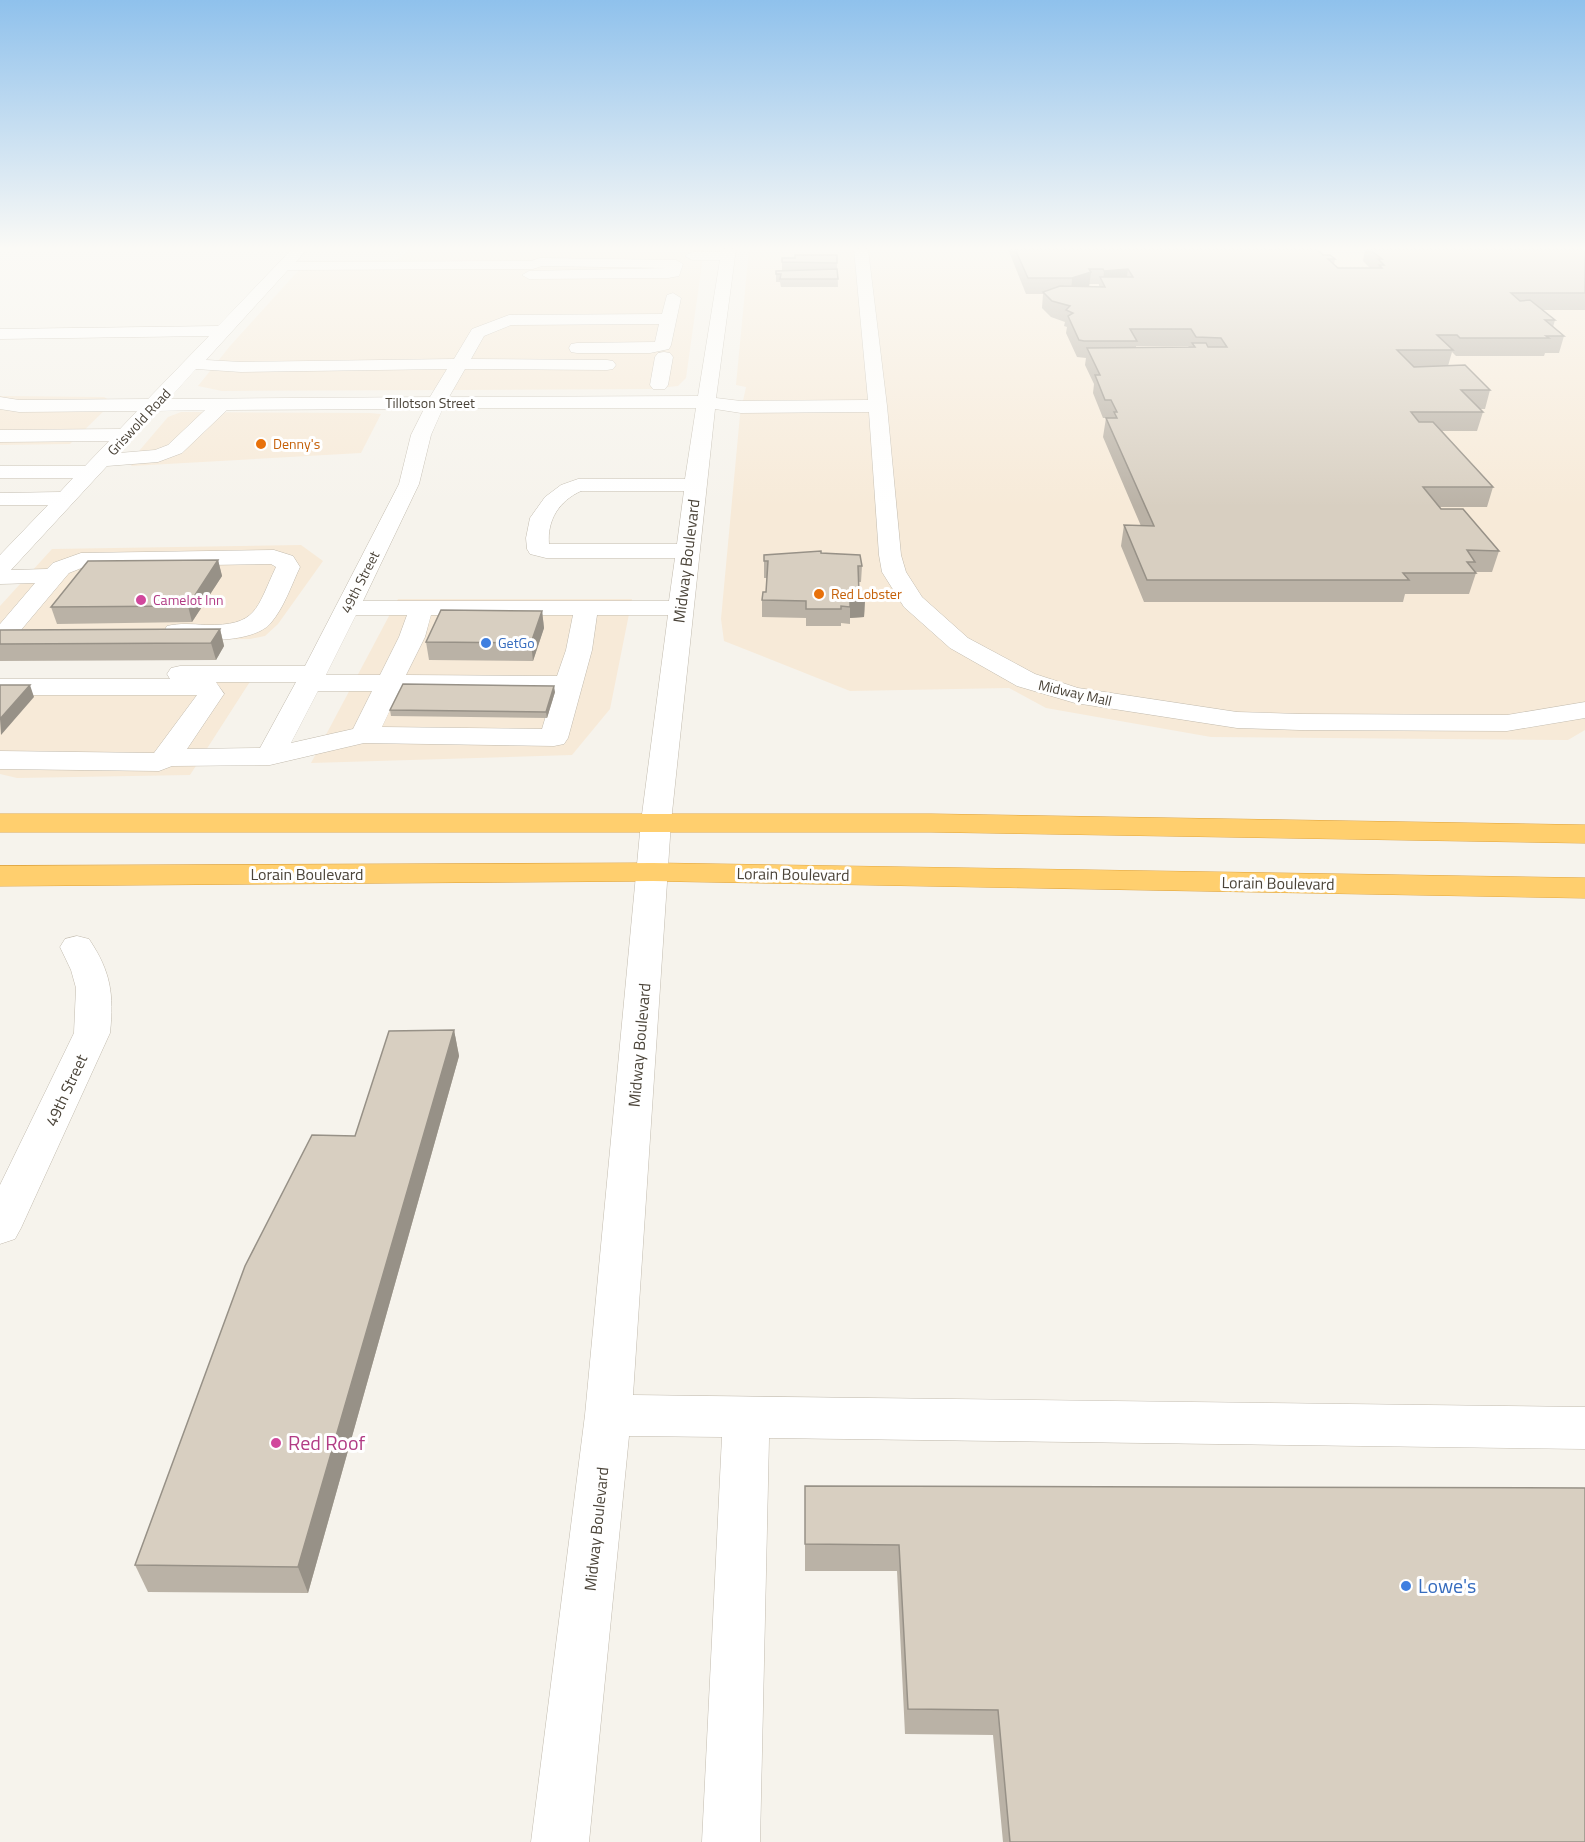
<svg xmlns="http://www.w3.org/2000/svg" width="1585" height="1842" font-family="'Titillium Web',sans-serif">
<rect width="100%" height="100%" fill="#f6f3ec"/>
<g fill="#f7ead8">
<polygon points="410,249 704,249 686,378 678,386 650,389 222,391 198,386 230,346 307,261 397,260"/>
<polygon points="749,249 1585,249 1585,730 1568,740 1211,737 1046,708 1009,688 850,691 724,641 721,619 740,415 746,387 736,385"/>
<polygon points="0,396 104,397 113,402 70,444 0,445"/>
<polygon points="181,412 370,413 381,414 361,453 131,466 139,451 168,417"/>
<polygon points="301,545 323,561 278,624 265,636 250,639 0,642 0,606 52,549"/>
<polygon points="398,599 632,599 610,709 572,755 311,763"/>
<polygon points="0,680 251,680 190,775 17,778 0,774"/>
</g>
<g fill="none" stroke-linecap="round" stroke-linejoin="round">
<defs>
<g id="minor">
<path d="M292 249 306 250 296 262 531 261 540 258 676 260 683 264 679 276 668 278 529 279 522 275 529 271 668 268 542 266 533 269 288 270 206 360 241 362 454 359 472 329 509 315 662 314 667 295 673 293 681 298 671 345 669 349 650 353H577L571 352 569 348 571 344 577 343 655 342 659 324 511 325 484 336 471 359 607 360 613 361 616 365 613 369 607 370 465 369 449 397 698 396 720 260H692L685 256 692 252H721L722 249H736L716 398 741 401 868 400 854 249H868L887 406 901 555 906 572 922 597 968 638 1035 674 1078 688 1237 712 1300 714 1507 715 1585 702V718L1507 731 1300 730 1237 728 1075 703 1017 686 950 648 904 607 882 572 879 555 869 412 741 413 715 409 671 822 633 1395 1585 1407V1449L769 1438 760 1842H702L722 1437 629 1436 589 1842H531L585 1415 641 822 668 615H597L592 650 568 738 564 744 554 746 364 743 270 765 172 766 159 771 0 769V751L154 753 197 695H0V679H170L167 674 171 668 180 666H305L399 484 411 435 424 409 227 410 182 453 158 462 107 466 11 570 47 569 53 563 81 553 274 550 293 556 300 567C291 586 284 608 270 624 251 644 192 642 167 636L164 631 167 626C180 623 192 624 205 625 258 626 256 609 276 567L271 564 84 567 69 573 16 636 7 638 0 637V624L35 583 0 584V555L48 505H0V493L60 492 73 478H0V466H85L109 441 0 442V430L120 429 137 411 19 412 0 409V397L19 400 148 399 209 336 0 339V329L218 326ZM196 369 241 372 447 369 430 397 169 399ZM443 408H696L685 479H578L561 485 545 497 530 518 526 538 527 549 530 554 546 558H675L669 601H363L419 484 431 435ZM205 410 168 445 155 450 119 453 158 411ZM581 491H684L677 544H549C547 520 559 501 581 491ZM356 615H407L399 637 380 675H326ZM431 615H573L566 650 557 676 406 675 425 637ZM216 682H296L260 748 187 749 224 694ZM318 691H372L353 729 291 743ZM399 691 553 692 542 729 382 727Z"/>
<polygon points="664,352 670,353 673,357 668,385 665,389 653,389 650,385 655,357 658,353"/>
<path d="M77 936 89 939C111 972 114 994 110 1033L21 1228 15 1239 0 1244V1185L74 1033 76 988 71 970 60 947 65 939Z"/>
</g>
<g id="highway">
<polygon points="0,814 931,814 1585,825 1585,843 931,832 0,832"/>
<polygon points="653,863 1585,878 1585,898 653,881 0,886 0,866"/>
</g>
</defs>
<use href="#minor" stroke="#c2bbae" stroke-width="1"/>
<use href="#highway" stroke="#e0a43c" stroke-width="1"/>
<use href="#minor" fill="#fff" fill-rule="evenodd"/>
<use href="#highway" fill="#ffcf6e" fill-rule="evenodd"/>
</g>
<g fill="#bab2a6" fill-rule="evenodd">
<path d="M1008 249H1317L1323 255 1335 259 1334 264 1338 268H1370L1363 261 1365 249H1585V310H1542L1555 320 1553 327 1564 336 1559 353H1545L1544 356H1456L1452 352 1448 366 1490 390 1485 409H1479L1483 412 1477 431H1442L1493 487 1487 507H1439L1499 551 1492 572H1475L1476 573 1469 594H1405L1403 602H1144L1121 546 1124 525 1141 526 1103 437 1106 418H1103L1093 393 1094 384 1085 365 1086 358 1077 357 1066 333 1067 327 1064 326 1065 322 1051 317 1042 308 1043 294H1026ZM1089 284H1099V287L1089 286ZM1136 346H1188L1189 347 1136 348Z"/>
<polygon points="782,258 837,263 838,287 781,287 780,282 776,282 776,271 800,270 782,270"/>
<polygon points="821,553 862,566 861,582 859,582 859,593 865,600 864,617 850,618 850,624 841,623 841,626 806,626 806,618 762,617 762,600 766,592 767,578 764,578 764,555"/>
<polygon points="218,560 222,576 192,622 57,624 51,607"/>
<polygon points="542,611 544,628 533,661 429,660 426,642"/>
<polygon points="220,629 224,646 216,660 0,661 0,630"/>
<polygon points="555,692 547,718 391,716 390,710"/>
<polygon points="454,1030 459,1056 308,1593 148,1592 135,1565 355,1136"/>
<polygon points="805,1486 1585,1842 1003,1842 993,1735 905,1734 897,1571 805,1571"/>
</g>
<g fill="#979187">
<polygon points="1128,269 1126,285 1103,282 1104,271"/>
<polygon points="1091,272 1089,288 1071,293 1072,278"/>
<polygon points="218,560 222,576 192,622 188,606"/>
<polygon points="865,600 864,617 850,618 850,602"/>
<polygon points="542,611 544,628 533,661 531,643"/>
<polygon points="220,629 224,646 216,660 211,643"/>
<polygon points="30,685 34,697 1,735 0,719"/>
<polygon points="554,686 555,692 547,718 546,712"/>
<polygon points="454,1030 459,1056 308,1593 298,1567"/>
</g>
<g fill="#d8cfc1" stroke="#979187" stroke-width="1.5">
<polygon points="1015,249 1317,249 1323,255 1330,255 1335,259 1328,259 1338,268 1382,268 1379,265 1384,265 1378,259 1382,259 1369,249 1585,249 1585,293 1511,293 1520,301 1530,300 1555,320 1545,320 1564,336 1546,336 1549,338 1460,338 1457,335 1437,335 1453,350 1397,350 1414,367 1465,365 1490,390 1461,390 1483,412 1411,412 1419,422 1433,422 1493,487 1423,487 1441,509 1463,509 1499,551 1467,550 1475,562 1467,562 1476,573 1403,573 1409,580 1147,580 1124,525 1154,526 1106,418 1117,418 1114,412 1117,412 1111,400 1105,400 1095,375 1100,375 1087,348 1195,347 1192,343 1206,343 1208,347 1227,347 1221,338 1196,337 1191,329 1130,329 1137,341 1084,341 1079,340 1068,316 1073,313 1066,310 1070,306 1052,301 1043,292 1060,286 1105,287 1100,277 1133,277 1128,269 1104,271 1103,269 1089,269 1091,272 1072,278 1028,278"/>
<polygon points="795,255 837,255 837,263 782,262 782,258 795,258"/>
<polygon points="837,269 838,279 780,279 781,274 776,274 776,271"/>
<polygon points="821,551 821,553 860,555 862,566 858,566 859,593 864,593 865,600 850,602 850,607 841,606 841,609 806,609 806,601 762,600 763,592 766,592 768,561 764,561 764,555"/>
<polygon points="218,560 188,606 51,607 88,561"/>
<polygon points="441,610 542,611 531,643 426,642"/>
<polygon points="220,629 211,643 0,644 0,630"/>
<polygon points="403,684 554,686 546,712 390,710"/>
<polygon points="0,685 30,685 0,719"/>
<polygon points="454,1030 298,1567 135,1565 245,1266 312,1135 355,1136 389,1031"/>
<polygon points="805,1486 1585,1488 1585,1842 1010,1842 998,1710 908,1709 899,1545 805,1544"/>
</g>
<linearGradient id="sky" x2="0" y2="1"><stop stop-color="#8fc1ec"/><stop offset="0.49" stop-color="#fbfaf6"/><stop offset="1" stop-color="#fbfaf6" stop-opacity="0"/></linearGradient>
<rect width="1585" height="507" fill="url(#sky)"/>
<g fill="#e8710a" stroke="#fff" stroke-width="2">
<circle cx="261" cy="444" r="6"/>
<circle cx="819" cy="594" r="6"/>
</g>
<g fill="#d1479c" stroke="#fff" stroke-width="2">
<circle cx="141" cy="600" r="6"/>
<circle cx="276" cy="1443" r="6"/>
</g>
<g fill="#3f7fe0" stroke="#fff" stroke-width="2">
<circle cx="486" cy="643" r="6"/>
<circle cx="1406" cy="1586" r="6"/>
</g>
<g text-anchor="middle" stroke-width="6" stroke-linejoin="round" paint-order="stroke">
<g font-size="14" fill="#4b4439" stroke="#fff">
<text x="430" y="408">Tillotson Street</text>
<text transform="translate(139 422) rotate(-47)" y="5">Griswold Road</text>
<text transform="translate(360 582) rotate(-63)" y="5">49th Street</text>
<text transform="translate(1075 693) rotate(13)" y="5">Midway Mall</text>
</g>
<g font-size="14" fill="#c56008" stroke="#fff" text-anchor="start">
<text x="273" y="449">Denny's</text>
<text x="831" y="599">Red Lobster</text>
</g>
<g font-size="14" fill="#b23c85" stroke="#fff" text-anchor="start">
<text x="153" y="605">Camelot Inn</text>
</g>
<g font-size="14" fill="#366cbe" stroke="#fff" text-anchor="start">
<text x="498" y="648">GetGo</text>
</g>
<g font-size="16" fill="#4b4439" stroke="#fff">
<text transform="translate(686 561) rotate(-83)" y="6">Midway Boulevard</text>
<text x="307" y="880">Lorain Boulevard</text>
<text transform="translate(793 874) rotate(1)" y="6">Lorain Boulevard</text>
<text transform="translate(1278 883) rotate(1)" y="6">Lorain Boulevard</text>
<text transform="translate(639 1045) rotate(-85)" y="6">Midway Boulevard</text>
<text transform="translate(66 1090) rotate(-65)" y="6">49th Street</text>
<text transform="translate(596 1529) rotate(-84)" y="6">Midway Boulevard</text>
</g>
<g font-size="20" fill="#b23c85" stroke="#fff" text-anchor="start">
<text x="288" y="1450">Red Roof</text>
</g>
<g font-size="20" fill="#366cbe" stroke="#fff" text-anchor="start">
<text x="1418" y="1593">Lowe's</text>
</g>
</g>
</svg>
